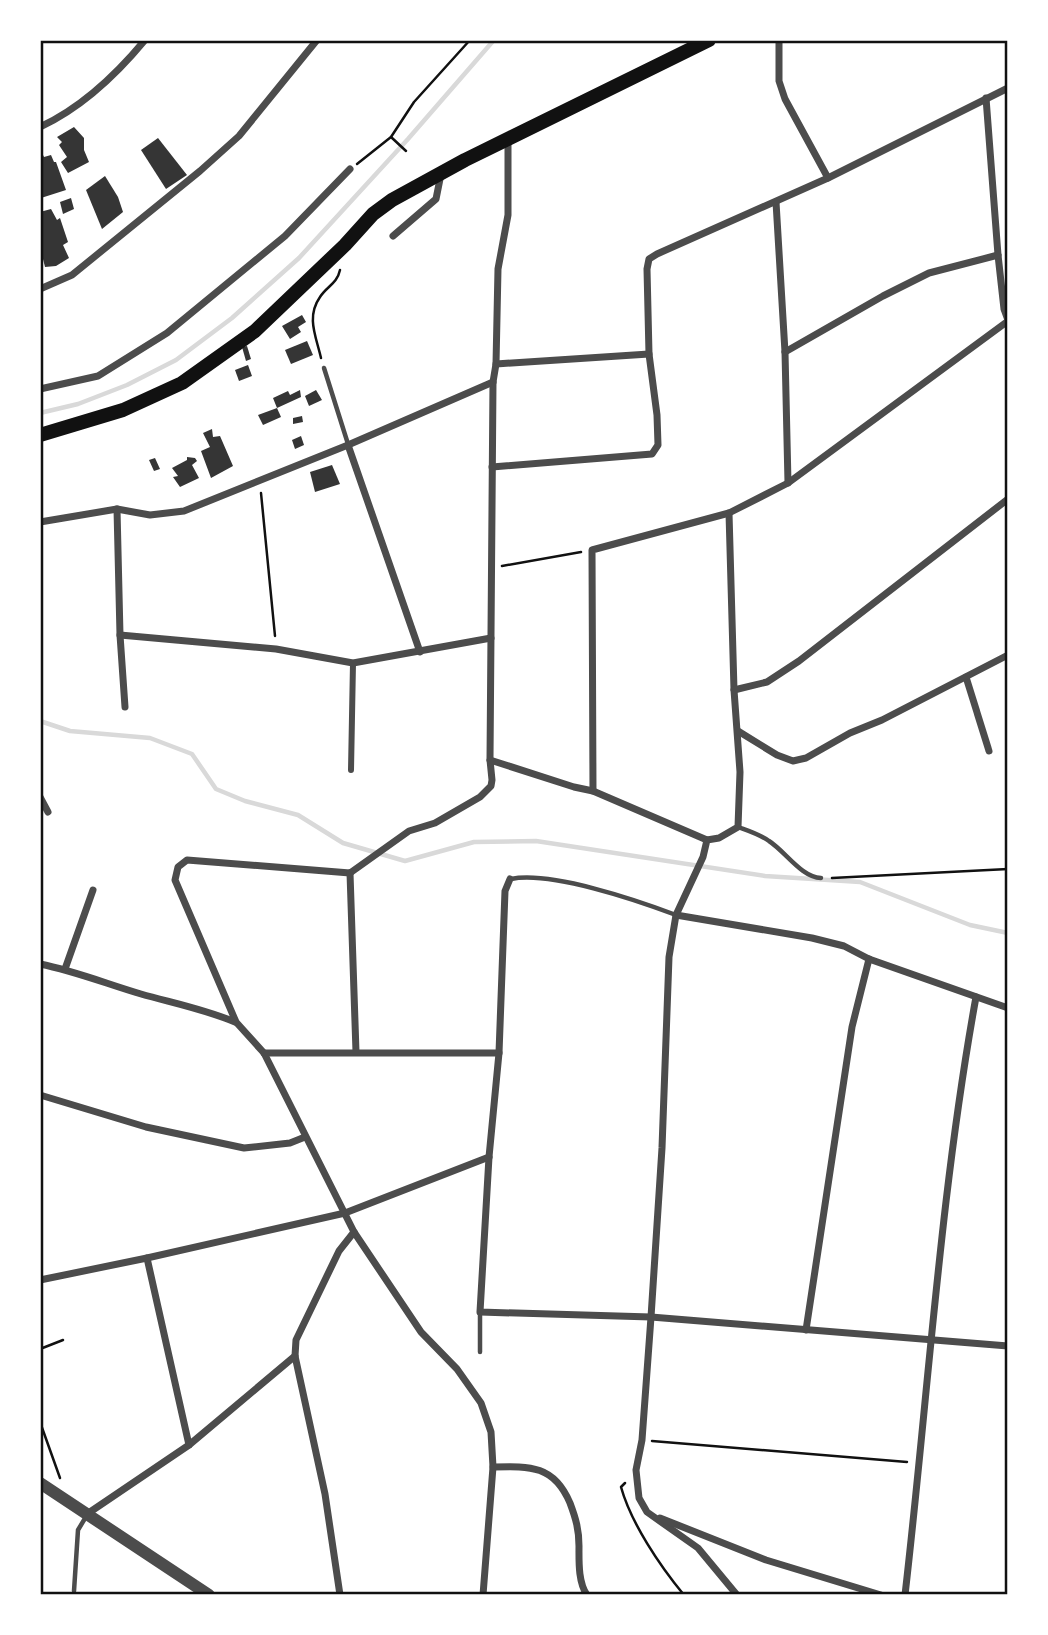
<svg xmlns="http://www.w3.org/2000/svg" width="1048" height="1635" font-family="'PT Sans',sans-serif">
<rect width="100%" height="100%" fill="#fff"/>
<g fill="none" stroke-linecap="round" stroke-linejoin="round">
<g stroke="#d9d9d9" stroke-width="4.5">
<polyline points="40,413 78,404 127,385 176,360 232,318 299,258 408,139 494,40"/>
<polyline points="40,721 70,731 150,738 192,754 216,789 245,801 298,815 343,843 405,861 474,842 536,841 765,876 860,882 970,925 1008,933"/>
</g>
</g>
<g fill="#353535">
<polygon points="74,127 84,138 84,150 89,162 68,173 61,162 67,157 59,145 62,142 57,137"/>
<polygon points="158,138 187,175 166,189 141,150"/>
<polygon points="40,149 44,157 51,155 54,162 56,162 66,190 41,198"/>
<polygon points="105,176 118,197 123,212 102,229 86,190"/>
<polygon points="71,198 74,209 63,214 60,202"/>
<polygon points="51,209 57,220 60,218 68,242 63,245 69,258 56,266 45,267 40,247 40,212"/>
<polygon points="302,315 306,322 298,327 301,332 290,339 282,326"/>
<polygon points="307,341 313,355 291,364 285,350"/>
<polygon points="247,346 251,359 246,361 242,347"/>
<polygon points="248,365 252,376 239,381 235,370"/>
<polygon points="300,390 301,397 277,408 273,398 288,391 290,395"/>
<polygon points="316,390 322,400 309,406 305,396"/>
<polygon points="277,408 281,417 263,425 258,415"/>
<polygon points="302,416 303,422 293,424 293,418"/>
<polygon points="212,429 213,437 220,436 233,466 211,478 201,451 210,447 203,433"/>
<polygon points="301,436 304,445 295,449 292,440"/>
<polygon points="187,457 195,458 197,461 192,465 199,478 180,487 173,477 178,476 172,468 187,460"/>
<polygon points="155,458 160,469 154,471 149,460"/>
<polygon points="332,465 340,484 315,492 310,472"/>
</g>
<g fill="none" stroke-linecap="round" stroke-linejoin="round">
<g stroke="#111" stroke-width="2.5">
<polyline points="1007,40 1008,41"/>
<polyline points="391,137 406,151"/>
<polyline points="357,164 391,137 414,102 470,40"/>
<path d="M321 358C316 336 306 317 320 297 327 286 337 284 340 270"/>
<polyline points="261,493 275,636"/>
<polyline points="502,566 581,552"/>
<polyline points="832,878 1008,869"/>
<polyline points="40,1349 63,1340"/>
<polyline points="40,1422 60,1478"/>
<polyline points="652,1441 907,1462"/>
<path d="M625 1483 621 1487C631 1523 660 1566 684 1595"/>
</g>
<g stroke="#4c4c4c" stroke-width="4.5">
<polyline points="324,368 348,444"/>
<path d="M738 827C749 831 759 834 769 841 786 852 801 877 821 878"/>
<path d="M511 879C551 871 636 900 676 915"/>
<polyline points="480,1352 480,1312"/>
<polyline points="74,1591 78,1530 87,1515"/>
</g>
<polyline stroke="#4c4c4c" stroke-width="6" points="351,770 353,663"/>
<g stroke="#4c4c4c" stroke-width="7">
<polyline points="779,40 779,81 785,99 828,178"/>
<polyline points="986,98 998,255 1004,309 1008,320"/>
<path d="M40 127C81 108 116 75 145 40"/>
<polyline points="776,202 785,352 788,483"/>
<polyline points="393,236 436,199 441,174"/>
<polyline points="40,289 72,275 200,171 239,136 317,40"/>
<polyline points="785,352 883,296 929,273 998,255"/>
<polyline points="496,364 649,354"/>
<polyline points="40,389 98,376 167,333 285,236 350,169"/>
<polyline points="348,445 420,652"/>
<polyline points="492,467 652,454 658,445 657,415 649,354 647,269 649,259 657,254 828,178 1008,88"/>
<polyline points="117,509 120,635 125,707"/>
<polyline points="729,513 734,690 740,772 738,827 719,838 707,840 703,857 676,915 669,957 662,1148 651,1317 642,1440 636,1470 639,1498 647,1512 698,1548 737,1595"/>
<polyline points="40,522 117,509 150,515 184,511 348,445 493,382"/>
<polyline points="120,635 276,649 353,663 491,638"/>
<polyline points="966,677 989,751"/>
<polyline points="734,690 767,682 799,661 1008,499"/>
<polyline points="738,731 777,755 793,761 806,758 850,733 882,720 1008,655"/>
<polyline points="490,760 574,787 593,791 707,840"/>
<polyline points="593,791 592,550 729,513 788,483 1008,321"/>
<polyline points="40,797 48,812"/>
<polyline points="350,873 187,860 178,867 175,880 236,1022 264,1053 354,1232 421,1332 457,1369 481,1403 491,1432 493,1467 483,1595"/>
<polyline points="350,873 409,831 435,823 480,797 491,786 492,780 490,760 493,382 496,364 498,269 508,215 508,140"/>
<polyline points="350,873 356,1052"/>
<polyline points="510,879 505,891 499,1053 489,1157 480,1312 651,1317 1008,1346"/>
<polyline points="676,915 812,938 844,946 869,959 1008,1008"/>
<path d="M40 964C75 971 107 984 141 994 173 1003 204 1009 235 1022"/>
<polyline points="65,969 93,890"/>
<polyline points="264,1053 499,1053"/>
<polyline points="40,1095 146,1127 244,1148 290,1143 305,1137"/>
<polyline points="147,1258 189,1445"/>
<polyline points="40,1280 147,1258 345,1213 489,1157"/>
<polyline points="806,1330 852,1027 869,959"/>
<path d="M493 1467C530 1466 554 1465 570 1503 576 1519 579 1530 579 1546 579 1561 578 1582 587 1595"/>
<polyline points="87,1514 189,1445 295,1356"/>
<polyline points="660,1518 766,1560 881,1595"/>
<polyline points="340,1595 325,1494 295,1356 296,1340 339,1251 354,1232"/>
<path d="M905 1595C928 1396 940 1195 976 997"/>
</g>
<polyline stroke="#4c4c4c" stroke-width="12" points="40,1483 209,1595"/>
<polyline stroke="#111" stroke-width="14" points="40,435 123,410 182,383 255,331 345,245 373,214 392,200 465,160 709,40"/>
</g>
<rect width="1048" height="1635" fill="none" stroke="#ffffff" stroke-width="84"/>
<rect x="42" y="42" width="964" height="1551" fill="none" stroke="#111" stroke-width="2.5"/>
</svg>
